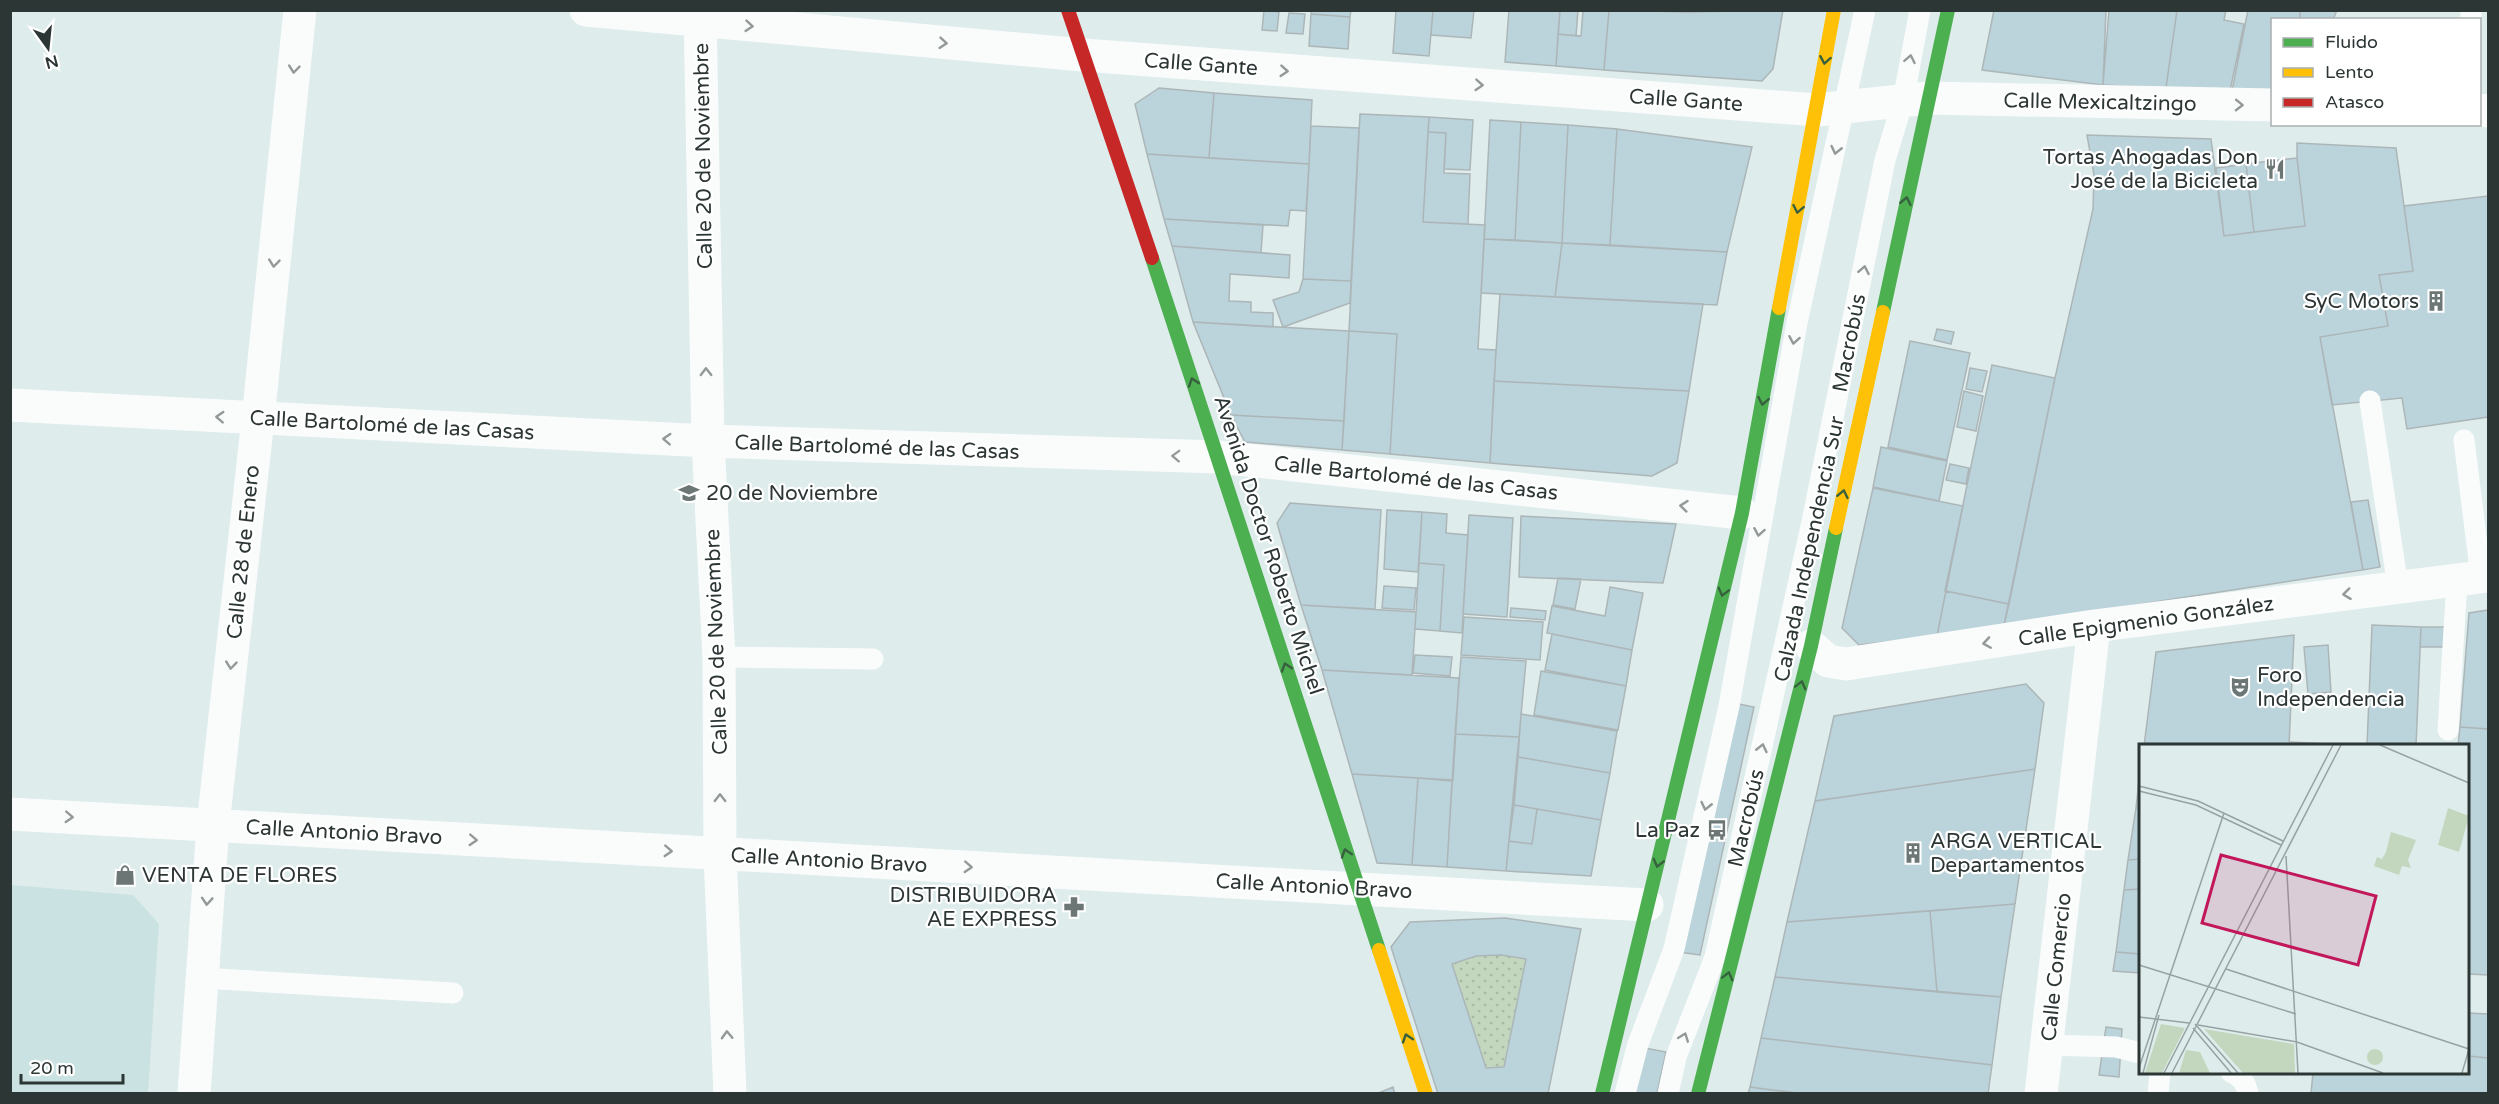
<svg xmlns="http://www.w3.org/2000/svg" width="2499" height="1104" viewBox="0 0 2499 1104" font-family="'Varela Round',sans-serif">
  <defs>
    <pattern id="garden-dots" width="8" height="8" patternUnits="userSpaceOnUse" patternTransform="scale(1.5)"><rect width="8" height="8" fill="#c2d7be"/><path d="M2 2h.1M6 6h.1" fill="none" stroke="#a7b9a4" stroke-width="1.8" stroke-linecap="round"/></pattern>
  </defs>
  <rect width="100%" height="100%" fill="#dfecec"/>
  <!-- built -->
  <path fill="#cae3e2" d="M11 885 133 895 159 924 148 1093H11Z"/>
  <!-- garden -->
  <path fill="url(#garden-dots)" d="M1501 955 1526 959 1504 1067 1486 1068 1452 964 1476 956Z"/>
  <!-- building -->
  <path fill="#bbd3da" stroke="#acb6b8" stroke-width="1.5" fill-rule="evenodd" d="M1264 10 1279 12 1277 31 1262 30Z
    M1312 10H1351L1350 17 1311 14Z
    M1396 10H1433L1429 56 1393 53Z
    M1433 10H1474L1471 38 1431 35Z
    M1509 10H1560L1556 66 1505 62Z
    M1560 10H1578L1576 36 1558 34Z
    M1583 10H1609L1604 70 1556 66 1558 34 1581 36Z
    M1609 10 1688 12 1783 10 1773 69 1762 81 1604 70Z
    M1994 10H2106L2103 85 1982 70Z
    M2109 10H2177L2166 88 2103 85Z
    M2177 10H2226L2224 20 2244 24 2230 91 2166 88Z
    M2248 10H2300V20H2272V92L2232 91Z
    M2300 10H2337L2333 20H2300Z
    M1289 13 1305 14 1303 34 1286 33Z
    M1311 14 1350 17 1348 49 1309 46Z
    M1159 88 1214 93 1209 158 1147 154 1135 104Z
    M1214 93 1312 100 1309 164 1209 158Z
    M1360 114 1429 117 1423 222 1485 225 1478 349 1496 350 1490 463 1390 454 1397 334 1349 331Z
    M1429 117 1473 120 1470 170 1444 169 1446 133 1428 132Z
    M1490 120 1521 122 1515 240 1484 239Z
    M1521 122 1568 125 1562 243 1515 240Z
    M1568 125 1617 129 1610 245 1562 243Z
    M1311 126 1359 128 1351 281 1303 279Z
    M1617 129 1752 147 1727 252 1610 245Z
    M1428 132 1446 133 1444 173 1470 174 1468 224 1423 222Z
    M2087 135 2211 139 2224 236 2305 226 2297 158V143L2396 148 2413 271 2379 275 2388 326 2320 337 2363 570 2004 625 2055 378 2093 209 2094 175Z
    M1147 154 1309 164 1306 211 1290 210 1288 226 1164 219Z
    M2297 158 2305 226 2254 232 2246 164Z
    M2246 164 2254 232 2224 236 2216 168Z
    M2488 196V417L2407 429 2402 398 2332 405 2320 337 2388 326 2379 275 2413 271 2404 206Z
    M1164 219 1263 225 1261 253 1172 246Z
    M1484 239 1562 243 1555 297 1481 293Z
    M1562 243 1727 252 1717 305 1555 297Z
    M1172 246 1290 255 1289 278 1230 274 1229 301 1251 302V312L1273 313V327L1193 322Z
    M1303 279 1351 281 1350 303 1283 327 1273 300 1299 292Z
    M1500 294 1703 304 1689 391 1494 381Z
    M1193 322 1349 331 1344 421 1231 415Z
    M1937 329 1954 332 1951 344 1934 340Z
    M1349 331 1397 334 1390 454 1342 450Z
    M1910 341 1970 353 1947 460 1888 447Z
    M1992 365 2055 378 2009 604 1945 591Z
    M1970 368 1987 371 1982 392 1966 389Z
    M1494 381 1689 391 1677 463 1652 476 1490 463Z
    M1964 391 1983 396 1976 431 1957 427Z
    M1231 415 1344 421 1342 450 1245 442Z
    M1881 447 1947 461 1939 501 1873 487Z
    M1950 464 1969 468 1966 484 1946 480Z
    M1873 488 1963 506 1937 636 1859 645 1842 628Z
    M2368 500 2380 567 2363 570 2351 502Z
    M1290 503 1381 510 1375 609 1301 605 1277 523Z
    M1387 510 1422 512 1418 572 1384 569Z
    M1422 512 1447 514 1446 533 1468 535 1462 633 1440 631 1444 565 1419 563Z
    M1469 515 1513 518 1507 617 1463 614Z
    M1521 516 1676 524 1663 583 1519 577Z
    M1419 563 1444 565 1440 631 1415 629Z
    M1558 578 1581 579 1575 609 1553 605Z
    M1384 586 1416 588 1414 610 1382 608Z
    M1610 587 1643 593 1632 650 1547 633 1552 606 1605 616Z
    M1946 591 2009 604 2004 625 1937 636Z
    M1301 605 1416 612 1412 675 1322 670Z
    M1511 608 1546 611 1545 620 1510 617Z
    M2488 610V729L2460 727 2469 613Z
    M1464 617 1543 622 1540 660 1461 655Z
    M2372 625 2421 627 2416 746H2367Z
    M2421 627H2448V647H2420Z
    M1552 634 1632 650 1626 686 1545 670Z
    M2294 635 2289 746H2144L2156 652Z
    M2328 645 2331 692 2308 694 2304 647Z
    M1415 655 1452 657 1450 676 1413 673Z
    M1461 657 1526 661 1519 737 1455 734Z
    M1322 670 1459 678 1453 780 1352 774Z
    M1541 671 1626 686 1618 730 1534 715Z
    M2026 684 2044 703 2035 769 1815 801 1834 716Z
    M1734 703 1754 707 1700 955 1679 952Z
    M1521 714 1617 731 1610 773 1518 757Z
    M2460 727 2488 729V975L2468 974V746H2458Z
    M1455 734 1519 737 1506 871 1447 867Z
    M2291 742 2328 744V746H2290Z
    M1518 757 1610 773 1601 820 1514 805Z
    M2035 769 2015 904 1787 922 1815 801Z
    M2140 771V807L2136 808Z
    M1352 774 1418 778 1412 865 1377 863Z
    M1418 778 1452 781 1447 867 1412 865Z
    M1514 805 1537 809 1532 844 1509 841Z
    M2140 807V859L2128 860 2136 808Z
    M1537 809 1601 820 1591 876 1506 871 1509 841 1532 844Z
    M2140 859V889L2124 890 2128 860Z
    M2140 889V954L2116 952 2124 890Z
    M2015 904 2001 997 1937 992 1930 911Z
    M1930 911 1937 992 1775 977 1787 922Z
    M1505 918 1581 929 1548 1094H1438L1391 947 1410 922ZM1501 955 1526 959 1504 1067 1486 1068 1452 964 1476 956Z
    M2116 952 2140 954V973L2113 971Z
    M1775 977 2001 997 1992 1065 1761 1038Z
    M2468 1013 2488 1014V1058L2468 1056Z
    M2106 1027 2122 1029 2119 1077 2099 1075Z
    M1761 1038 1992 1065 1988 1094H1804L1750 1087Z
    M1645 1048 1666 1052 1657 1094H1635Z
    M2468 1056 2488 1058V1094H2311L2313 1072H2468Z
    M1393 1087 1395 1094H1376Z
    M1750 1087 1804 1094H1748Z"/>
  <g fill="none" stroke-linecap="round" stroke-linejoin="round">
    <!-- lane -->
    <path stroke="#fafcfc" stroke-width="21" d="M2471 20V10
      M2370 401 2398 587
      M2464 440 2481 577
      M719 657 873 659
      M2448 730 2457 580
      M201 978 453 993
      M2047 1045 2116 1047 2140 1053
      M2231 1072C2241 1077 2246 1082 2248 1094
      M1625 1094 1638 1044 1674 949 1729 706 1797 323 1865 10
      M1668 1094 1676 1057 1715 957 1812 522 1885 160 1903 101 1920 10
      M2158 1094 2160 1072"/>
    <!-- street -->
    <path stroke="#fafcfc" stroke-width="33" d="M586 10 1083 55 1817 110 1928 98 2272 105
      M700 10 708 441 719 657 720 854 730 1094
      M2480 110 2488 111
      M10 405 708 441 1219 457 1742 513
      M1811 646 1828 661 1846 664 2094 626 2488 576
      M10 814 1647 905
      M194 1094 213 825 258 419 300 10
      M2041 1094 2094 626"/>
    <!-- fast -->
    <path stroke="#4caf50" stroke-width="14" d="M1152 258 1379 950
      M1883 312 1948 10
      M1602 1094 1742 513 1779 308
      M1698 1094 1811 646 1836 528"/>
    <!-- slow -->
    <path stroke="#ffc107" stroke-width="14" d="M1779 308 1834 10
      M1836 528 1883 312
      M1379 950 1426 1094"/>
    <!-- jam -->
    <path stroke="#c62828" stroke-width="14" d="M1068 10 1152 258"/>
  </g>
  <!-- one-way arrows -->
  <defs><path id="oneway-chevron" d="M-2-3.5L2.5 0L-2 3.5" fill="none" stroke-width="1.6" stroke-linecap="round" stroke-linejoin="round" transform="scale(1.5)"/></defs>
  <g stroke="#939998">
    <use href="#oneway-chevron" transform="translate(749 26) rotate(5)"/>
    <use href="#oneway-chevron" transform="translate(943 43) rotate(5)"/>
    <use href="#oneway-chevron" transform="translate(1910 59) rotate(-79)"/>
    <use href="#oneway-chevron" transform="translate(294 69) rotate(96)"/>
    <use href="#oneway-chevron" transform="translate(1284 71) rotate(4)"/>
    <use href="#oneway-chevron" transform="translate(1479 85) rotate(4)"/>
    <use href="#oneway-chevron" transform="translate(2239 105) rotate(1)"/>
    <use href="#oneway-chevron" transform="translate(1836 150) rotate(103)"/>
    <use href="#oneway-chevron" transform="translate(274 263) rotate(96)"/>
    <use href="#oneway-chevron" transform="translate(1864 270) rotate(-79)"/>
    <use href="#oneway-chevron" transform="translate(1794 340) rotate(100)"/>
    <use href="#oneway-chevron" transform="translate(706 372) rotate(-91)"/>
    <use href="#oneway-chevron" transform="translate(220 417) rotate(-177)"/>
    <use href="#oneway-chevron" transform="translate(667 439) rotate(-177)"/>
    <use href="#oneway-chevron" transform="translate(1176 456) rotate(-178)"/>
    <use href="#oneway-chevron" transform="translate(1684 506) rotate(-174)"/>
    <use href="#oneway-chevron" transform="translate(1759 532) rotate(100)"/>
    <use href="#oneway-chevron" transform="translate(2347 594) rotate(173)"/>
    <use href="#oneway-chevron" transform="translate(1987 643) rotate(171)"/>
    <use href="#oneway-chevron" transform="translate(231 665) rotate(96)"/>
    <use href="#oneway-chevron" transform="translate(1762 748) rotate(-77)"/>
    <use href="#oneway-chevron" transform="translate(720 798) rotate(-90)"/>
    <use href="#oneway-chevron" transform="translate(1706 806) rotate(103)"/>
    <use href="#oneway-chevron" transform="translate(69 817) rotate(3)"/>
    <use href="#oneway-chevron" transform="translate(473 840) rotate(3)"/>
    <use href="#oneway-chevron" transform="translate(668 851) rotate(3)"/>
    <use href="#oneway-chevron" transform="translate(968 867) rotate(3)"/>
    <use href="#oneway-chevron" transform="translate(207 901) rotate(94)"/>
    <use href="#oneway-chevron" transform="translate(727 1035) rotate(-92)"/>
    <use href="#oneway-chevron" transform="translate(1684 1037) rotate(-69)"/>
  </g>
  <g stroke="#37603e">
    <use href="#oneway-chevron" transform="translate(1825 60) rotate(100)"/>
    <use href="#oneway-chevron" transform="translate(1906 201) rotate(-78)"/>
    <use href="#oneway-chevron" transform="translate(1798 209) rotate(101)"/>
    <use href="#oneway-chevron" transform="translate(1193 382) rotate(-109)"/>
    <use href="#oneway-chevron" transform="translate(1763 401) rotate(101)"/>
    <use href="#oneway-chevron" transform="translate(1843 494) rotate(-78)"/>
    <use href="#oneway-chevron" transform="translate(1723 592) rotate(104)"/>
    <use href="#oneway-chevron" transform="translate(1286 667) rotate(-108)"/>
    <use href="#oneway-chevron" transform="translate(1801 685) rotate(-76)"/>
    <use href="#oneway-chevron" transform="translate(1346 853) rotate(-108)"/>
    <use href="#oneway-chevron" transform="translate(1658 863) rotate(104)"/>
    <use href="#oneway-chevron" transform="translate(1728 976) rotate(-76)"/>
    <use href="#oneway-chevron" transform="translate(1407 1038) rotate(-108)"/>
  </g>
  <!-- icons -->
  <defs>
    <g id="restaurant-bare" transform="scale(1.62)"><path d="M-5-6h1v4h1v-4h1v4h1v-4h1v5L-1.5 .5V6h-2V.5L-5-1ZM5-6V6H3V1.5H1.5Q1.5-4 5-6Z" fill="#6b7675" stroke="#fff" stroke-width="2.5" paint-order="stroke"/></g>
    <g id="building-bare" transform="scale(1.62)"><path d="M-4-6H4V6H1V3H-1V6H-4ZM-2.5-4.3h1.7v1.8h-1.7ZM.8-4.3h1.7v1.8H.8ZM-2.5-1h1.7V.8h-1.7ZM.8-1h1.7V.8H.8Z" fill="#6b7675" stroke="#fff" stroke-width="2.5" paint-order="stroke"/></g>
    <g id="school-bare" transform="scale(1.62)"><path d="M0-5L7-2L0 1L-7-2ZM-4 1L0 2.5L4 1V4Q0 6-4 4Z" fill="#6b7675" stroke="#fff" stroke-width="2.5" paint-order="stroke"/></g>
    <g id="theatre-bare" transform="scale(1.62)"><path d="M-5-5.5Q0-4 5-5.5V0Q5 5 0 6Q-5 5-5 0ZM-3.3-2.5H-1v1.5H-3.3ZM1-2.5H3.3v1.5H1ZM-2.8 1Q0 5.5 2.8 1Z" fill="#6b7675" stroke="#fff" stroke-width="2.5" paint-order="stroke"/></g>
    <g id="bus-bare" transform="scale(1.62)"><path d="M-5-6H5V4H4V6H2V4H-2V6H-4V4H-5ZM-3.5-4V0h7V-4ZM-3.5 1.2v1.5H-2V1.2ZM2 1.2v1.5H3.5V1.2Z" fill="#6b7675" stroke="#fff" stroke-width="2.5" paint-order="stroke"/></g>
    <g id="shop-bare" transform="scale(1.62)"><path d="M-5-2.5h2.3a2.7 3.5 0 0 1 5.4 0H5L5.5 6h-11ZM-1.5-2.5h3a1.5 2.3 0 0 0-3 0Z" fill="#6b7675" stroke="#fff" stroke-width="2.5" paint-order="stroke"/></g>
    <g id="pharmacy-bare" transform="scale(1.62)"><path d="M-2-6h4v4h4v4h-4v4h-4v-4h-4v-4h4Z" fill="#6b7675" stroke="#fff" stroke-width="2.5" paint-order="stroke"/></g>
  </defs>
  <g fill-rule="evenodd">
    <use href="#restaurant-bare" x="2275" y="169"/>
    <use href="#building-bare" x="2436" y="301"/>
    <use href="#school-bare" x="689" y="493"/>
    <use href="#theatre-bare" x="2240" y="687"/>
    <use href="#bus-bare" x="1717" y="830"/>
    <use href="#building-bare" x="1913" y="853"/>
    <use href="#shop-bare" x="125" y="875"/>
    <use href="#pharmacy-bare" x="1074" y="907"/>
  </g>
  <g text-anchor="middle" stroke-width="4.5" stroke-linejoin="round" paint-order="stroke">
    <!-- street labels -->
    <g font-size="21" fill="#2c3635" stroke="#fff">
      <text transform="translate(1201 64) rotate(4)" y="7">Calle Gante</text>
      <text transform="translate(1686 100) rotate(4)" y="7">Calle Gante</text>
      <text transform="translate(2100 102) rotate(1)" y="7">Calle Mexicaltzingo</text>
      <text transform="translate(703 156) rotate(-91)" y="7">Calle 20 de Noviembre</text>
      <text transform="translate(1849 343) rotate(-79)" y="7">Macrobús</text>
      <text transform="translate(392 425) rotate(3)" y="7">Calle Bartolomé de las Casas</text>
      <text transform="translate(877 447) rotate(2)" y="7">Calle Bartolomé de las Casas</text>
      <text transform="translate(1416 478) rotate(6)" y="7">Calle Bartolomé de las Casas</text>
      <text transform="translate(1269 545) rotate(72)" y="7">Avenida Doctor Roberto Michel</text>
      <text transform="translate(1809 549) rotate(-78)" y="7">Calzada Independencia Sur</text>
      <text transform="translate(243 552) rotate(-84)" y="7">Calle 28 de Enero</text>
      <text transform="translate(2146 621) rotate(-8)" y="7">Calle Epigmenio González</text>
      <text transform="translate(716 642) rotate(-92)" y="7">Calle 20 de Noviembre</text>
      <text transform="translate(1746 818) rotate(-77)" y="7">Macrobús</text>
      <text transform="translate(344 832) rotate(3)" y="7">Calle Antonio Bravo</text>
      <text transform="translate(829 860) rotate(3)" y="7">Calle Antonio Bravo</text>
      <text transform="translate(1314 886) rotate(3)" y="7">Calle Antonio Bravo</text>
      <text transform="translate(2056 967) rotate(-84)" y="7">Calle Comercio</text>
    </g>
    <!-- poi labels -->
    <g font-size="21" fill="#2c3635" stroke="#fff" text-anchor="end">
      <text x="2258" y="164">Tortas Ahogadas Don<tspan x="2258" dy="24">José de la Bicicleta</tspan></text>
      <text x="2419" y="308">SyC Motors</text>
      <text x="706" y="500" text-anchor="start">20 de Noviembre</text>
      <text x="2257" y="682" text-anchor="start">Foro<tspan x="2257" dy="24">Independencia</tspan></text>
      <text x="1700" y="837">La Paz</text>
      <text x="1930" y="848" text-anchor="start">ARGA VERTICAL<tspan x="1930" dy="24">Departamentos</tspan></text>
      <text x="142" y="882" text-anchor="start">VENTA DE FLORES</text>
      <text x="1057" y="902">DISTRIBUIDORA<tspan x="1057" dy="24">AE EXPRESS</tspan></text>
    </g>
  </g>
  <!-- overview -->
  <g transform="translate(2139 744)">
    <rect width="330" height="330" fill="#dfecec"/>
    <path d="M309 64 330 72 320 108 299 101ZM252 88 277 96 269 116 272 124 263 122 260 131 235 122 238 113 243 115 247 108ZM22 280 46 284 23 329H6ZM65 285 155 300 156 329H104ZM228 313a8 8 0 1 1 16 0a8 8 0 1 1-16 0ZM47 306 61 308 71 329H40Z" fill="#c2d7be"/>
    <path fill="none" stroke="#97a3a3" stroke-width="1.5" d="M241 1 330 39M0 42 59 57 144 97M0 47 57 61 142 101M147 112 159 329M0 221 157 270M87 225 330 305M0 273 50 279M56 280 99 329M59 281 158 298 244 329M54 284 92 329M0 324 85 69M4 329 20 271M25 329 194 1M33 329 202 1M323 329 330 305"/>
    <path fill="#c2185b" fill-opacity="0.15" stroke="#c2185b" stroke-width="3" d="M82 111 237 152 219 221 63 179Z"/>
    <rect width="330" height="330" fill="none" stroke="#2c3635" stroke-width="3"/>
  </g>
  <!-- border -->
  <rect width="2499" height="1104" fill="none" stroke="#2c3635" stroke-width="24"/>
  <!-- legend -->
  <rect x="2271" y="18" width="210" height="108" fill="#ffffff" stroke="#abafae" stroke-width="1.5"/>
  <rect x="2283" y="38" width="30" height="9" fill="#4caf50" stroke="#abafae" stroke-width="1.5"/>
  <text x="2325" y="48" font-size="18" fill="#2c3635">Fluido</text>
  <rect x="2283" y="68" width="30" height="9" fill="#ffc107" stroke="#abafae" stroke-width="1.5"/>
  <text x="2325" y="78" font-size="18" fill="#2c3635">Lento</text>
  <rect x="2283" y="98" width="30" height="9" fill="#c62828" stroke="#abafae" stroke-width="1.5"/>
  <text x="2325" y="108" font-size="18" fill="#2c3635">Atasco</text>
  <!-- north arrow -->
  <g transform="translate(48 48) rotate(165)" stroke="#ffffff" stroke-width="4.5" paint-order="stroke">
  <path d="M0-4.5L10 22L0 15L-10 22Z" fill="#2c3635"/>
  <text y="-9" font-size="16" font-weight="bold" text-anchor="middle" fill="#2c3635">N</text>
  </g>
  <!-- scale -->
  <path d="M21 1074v9h102v-9" fill="none" stroke="#2c3635" stroke-width="3"/>
  <text x="30" y="1074" font-size="18" fill="#2c3635" stroke="#ffffff" stroke-width="4.5" paint-order="stroke">20 m</text>
</svg>
